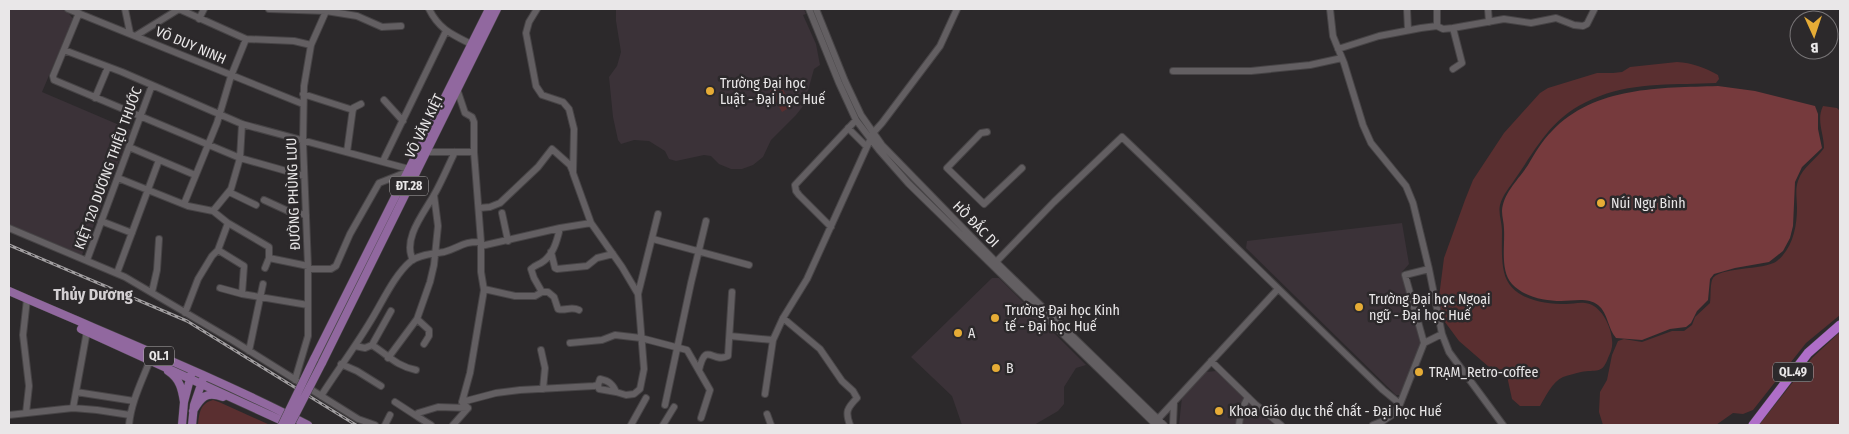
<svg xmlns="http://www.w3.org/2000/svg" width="1849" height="434" viewBox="0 0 1849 434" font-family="'Fira Sans Condensed',sans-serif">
  <rect width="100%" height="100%" fill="#2c292b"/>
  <!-- built -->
  <path fill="#3b3238" d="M9 9H61L67 11 73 19 42 92 131 130 82 255 9 224Z
    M616 9H804L806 14 803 15 816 44 820 65 814 69 804 105 796 115 771 140 763 157 753 165 742 169H731L719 164 711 156 704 155 676 161 669 159 665 151 649 141 634 140 621 144 618 140 613 117 609 77 617 66 621 52 616 21Z
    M1402 223 1409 264 1402 272 1422 343 1400 395H1396L1246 248 1247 241Z
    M992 278H999L1086 365 1076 368 1064 387V404L1058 411 1034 425H962L952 396 911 357Z
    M1216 371 1274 425H1179L1182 397 1206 372Z"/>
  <!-- green -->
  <path fill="#5a2f30" d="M1677 62C1692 63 1704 67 1718 75L1719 79 1716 83C1678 85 1636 82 1600 96 1553 114 1542 140 1515 179 1510 187 1503 194 1500 205 1498 213 1502 222 1502 231 1502 244 1501 259 1504 272 1510 299 1542 304 1566 304 1572 304 1579 302 1585 303 1600 304 1611 325 1612 340 1613 346 1611 352 1608 358 1602 375 1596 369 1581 372 1576 373 1569 375 1563 377 1552 382 1546 396 1540 406H1520L1512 399 1507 376 1504 373 1496 371 1489 367 1459 341 1442 318 1439 310V297L1444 258 1465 200 1473 180 1504 133 1540 93 1548 88 1597 73H1613L1622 72 1630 67Z
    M781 86 792 106 782 112 770 91Z
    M1823 106 1837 108 1840 111V315L1806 343 1753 410 1743 414 1733 413 1716 425H1603L1599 412 1600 392 1607 380 1612 355 1618 341 1624 339 1642 342 1672 331H1684L1692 325 1695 317 1710 303C1711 296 1710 287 1712 280 1717 266 1764 271 1777 261 1793 248 1797 226 1797 208 1797 199 1795 189 1798 181 1803 166 1816 160 1824 148 1824 134 1816 120 1823 106Z
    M1840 332V425H1759L1812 358Z
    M213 400 219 402 270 425H198C199 414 200 403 213 400Z"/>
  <!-- forest -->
  <path fill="#763a3d" d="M1718 86 1755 91 1815 106 1818 114V129L1822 148 1802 167 1795 182 1793 226 1790 238 1783 251 1769 262 1735 268 1714 274 1710 279 1708 300 1697 311 1691 323 1686 327 1670 329 1642 340 1616 338C1608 329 1608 313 1598 305 1588 297 1573 301 1561 301 1545 301 1524 297 1512 284 1500 271 1505 246 1504 229 1504 223 1502 217 1502 211 1503 193 1519 179 1528 165 1535 153 1542 141 1552 131 1595 86 1660 88 1718 86Z"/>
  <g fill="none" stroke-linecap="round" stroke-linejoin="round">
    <!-- minor casing -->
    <g stroke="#474446" stroke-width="8">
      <path id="minor" d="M68 9 303 104
        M125 9 130 33
        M179 9 246 39 294 41 311 45
        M269 9 326 11 357 16 382 27 401 26
        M429 9C439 29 451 34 471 44
        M809 9 839 83 856 120 879 150 909 184 1156 425
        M816 9 845 81 861 115 882 145 996 262 1164 425
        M1330 9 1333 36 1344 63 1363 125 1371 143 1406 186 1413 203 1429 269 1442 334 1449 352 1503 425
        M1407 9 1408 30
        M1488 9 1489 22
        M79 13 53 76 54 80 240 158 304 176
        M199 19 204 9
        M1437 26V9
        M137 35 179 9
        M1338 49 1379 36 1421 28 1437 26 1443 29 1453 28 1504 19 1531 23 1556 18 1574 25 1583 26 1587 24 1594 10
        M64 50 122 72 242 124 409 169
        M1453 69 1462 63 1453 28
        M1173 71H1251L1310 65 1342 58
        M303 94 353 110
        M95 98 108 67
        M384 100 403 121
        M848 128 866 146
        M987 132 981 133 947 168 984 204 1022 168
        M873 133 882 123 940 46 957 9
        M129 147 195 175
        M347 152 353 108 361 104
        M426 152H474
        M383 161 446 31
        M118 178 188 206 213 211 228 223 218 250 212 256 198 279 185 313
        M229 192 256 205
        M264 200 288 211 306 215
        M184 204 217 123 231 76 246 39
        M479 208 490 207 500 203 538 167 552 149 570 165 573 172
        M213 211 231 189 240 158 242 124
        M502 213 508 241
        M101 221 132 233
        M228 223 269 247V258L308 266
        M831 227 799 195 796 191 795 185 856 120
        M9 228 125 277 232 340 358 419 375 425
        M653 239 749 265
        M481 246 560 228 591 223
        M218 250 244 266 242 294
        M551 252 555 268 557 269 587 266 597 258 613 254
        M87 260 152 85
        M413 260C402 239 424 213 434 195 442 181 448 166 455 152
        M996 262 1054 202 1122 137C1210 221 1295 306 1383 390L1400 404
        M265 268 269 258
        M308 269H331L336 266 350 234 379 183 407 172
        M117 273 159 160
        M220 288 242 294 308 305
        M484 289 515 296H535L542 292H548L554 297 558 309C566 311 571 306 579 310
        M152 292 157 270 159 239
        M542 292 534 278 531 269C534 266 537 265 541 263 553 256 557 241 560 228
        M638 294 658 214
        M783 318 820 349 842 381 853 391 857 398C847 408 845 412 850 425
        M417 319 429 330V336L424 344
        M730 336 773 340
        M570 343 602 340 615 335 641 338 687 350 710 390 701 418
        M1424 343 1405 275 1429 269
        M372 345 391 311
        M355 346 365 348 372 345C388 355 396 366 416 370
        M541 350 545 368 543 389
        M249 351 263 284
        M388 358 417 319 430 282 434 265 438 226 434 195
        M1211 361 1255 404 1281 425
        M341 364 357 371 381 386
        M699 370C706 340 712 364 728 356L732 292
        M295 380 308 336V266L303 142 304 86 311 45 327 9
        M598 385 599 389 616 392
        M76 392 134 401
        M765 394 773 340 783 318 807 279 870 140
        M321 396C337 371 355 347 370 322 382 303 394 275 411 261 420 254 434 254 444 252 459 248 463 241 481 242
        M395 402 418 417
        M462 402 496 393 520 390 594 386 598 385 600 379C609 381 613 384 616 392L626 395 634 394 640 389 644 369 638 294 622 267 591 223 573 173 574 129 569 109 563 102 542 95 536 86 526 33 529 22 537 9
        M665 405 691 283 706 221
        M73 408 87 331
        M26 413 29 386 23 335 27 299
        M767 414 771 425
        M9 415 73 408 97 410 130 415
        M1158 419 1278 289
        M129 425C131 402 142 381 150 360
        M385 425 390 415
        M431 425 418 417V413L438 407 468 408
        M453 425 468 408 462 402 470 373 484 290 481 272V242L474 152V122L472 117 465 113 457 89
        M631 425 646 398
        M663 425 674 407
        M1173 425 1174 402
        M1239 425 1241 411 1248 397
        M1373 425 1383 421 1392 415 1400 404 1424 343 1442 334"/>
    </g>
    <!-- major casing -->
    <g stroke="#474446" stroke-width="9">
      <path id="major" d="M9 291C109 335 211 375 308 425
        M81 329 289 424
        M314 359 489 9
        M322 363 497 9
        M168 371C180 379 182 389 184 402
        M193 411C201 397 206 391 223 397
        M182 425 184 402 191 375
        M192 425 194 405 203 379"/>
    </g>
    <!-- highway casing -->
    <g stroke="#474446" stroke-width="10">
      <path id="highway" d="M1753 425 1808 353 1840 325"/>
    </g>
    <!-- minor -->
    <use href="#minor" stroke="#635f62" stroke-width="6"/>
    <!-- major -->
    <use href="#major" stroke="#91689f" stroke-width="8"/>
    <!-- highway -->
    <use href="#highway" stroke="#af6ec8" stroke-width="9"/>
    <!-- rail casing -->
    <g stroke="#a19ea0" stroke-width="3">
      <path id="rail" d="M9 245 187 321 356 425"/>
    </g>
    <!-- rail -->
    <use href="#rail" stroke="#2c292b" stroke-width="1" stroke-dasharray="4" stroke-linecap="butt"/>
    <!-- major-bridge casing -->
    <g stroke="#474446" stroke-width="9" stroke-linecap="butt">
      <path id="major-bridge" d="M282 425 314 359
        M290 425 322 363"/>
    </g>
    <!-- major-bridge -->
    <use href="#major-bridge" stroke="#91689f" stroke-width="8"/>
  </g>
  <!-- markers -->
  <g fill="#e6ac36" stroke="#2c292b" stroke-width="2">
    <circle cx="710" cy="91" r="5"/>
    <circle cx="1601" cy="203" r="5"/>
    <circle cx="1359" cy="307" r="5"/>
    <circle cx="995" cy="318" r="5"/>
    <circle cx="958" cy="333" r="5"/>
    <circle cx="996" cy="368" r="5"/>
    <circle cx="1419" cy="372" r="5"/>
    <circle cx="1219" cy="411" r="5"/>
  </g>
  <g text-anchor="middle" stroke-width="5" stroke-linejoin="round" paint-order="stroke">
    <!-- shield labels -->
    <g fill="#2c292b" stroke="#b0aeaf" stroke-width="1">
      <rect x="390" y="176.5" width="38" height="19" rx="4"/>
      <rect x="144" y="346.5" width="30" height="19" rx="4"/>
      <rect x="1773" y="362.5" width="40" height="19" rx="4"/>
    </g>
    <g font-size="12" font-weight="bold" fill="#e9e7e8">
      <text x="409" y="190">ĐT.28</text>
      <text x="159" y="360">QL.1</text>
      <text x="1793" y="376">QL.49</text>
    </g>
    <!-- street labels -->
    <g font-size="14" fill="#e9e7e8" stroke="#2c292b">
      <text transform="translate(191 45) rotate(23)" y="5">VÕ DUY NINH</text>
      <text transform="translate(424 126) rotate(-64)" y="5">VÕ VĂN KIỆT</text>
      <text transform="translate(108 168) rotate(-70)" y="5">KIỆT 120 DƯƠNG THIỆU THƯỚC</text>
      <text transform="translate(293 194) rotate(-92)" y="5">ĐƯỜNG PHÙNG LƯU</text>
      <text transform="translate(976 224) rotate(45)" y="5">HỒ ĐẮC DI</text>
    </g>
    <!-- poi labels -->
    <g font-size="14" fill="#e9e7e8" stroke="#2c292b" text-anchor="start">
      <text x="720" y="88">Trường Đại học<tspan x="720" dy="16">Luật - Đại học Huế</tspan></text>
      <text x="1611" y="208">Núi Ngự Bình</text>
      <text x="1369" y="304">Trường Đại học Ngoại<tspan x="1369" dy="16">ngữ - Đại học Huế</tspan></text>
      <text x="1005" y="315">Trường Đại học Kinh<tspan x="1005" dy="16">tế - Đại học Huế</tspan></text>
      <text x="968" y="338">A</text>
      <text x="1006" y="373">B</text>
      <text x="1429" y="377">TRẠM_Retro-coffee</text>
      <text x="1229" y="416">Khoa Giáo dục thể chất - Đại học Huế</text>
    </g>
    <!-- quarter labels -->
    <g font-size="16" font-weight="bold" fill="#d3cfd2" stroke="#2c292b">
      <text x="93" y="300">Thủy Dương</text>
    </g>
  </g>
  <!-- border -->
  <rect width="1849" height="434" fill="none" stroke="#e9e7e8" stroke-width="20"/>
  <!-- north arrow -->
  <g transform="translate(1814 35) rotate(177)"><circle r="24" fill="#2c292b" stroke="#787577"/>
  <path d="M0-4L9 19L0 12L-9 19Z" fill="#e6ac36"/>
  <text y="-8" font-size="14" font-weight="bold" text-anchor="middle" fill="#e9e7e8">B</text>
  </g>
</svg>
